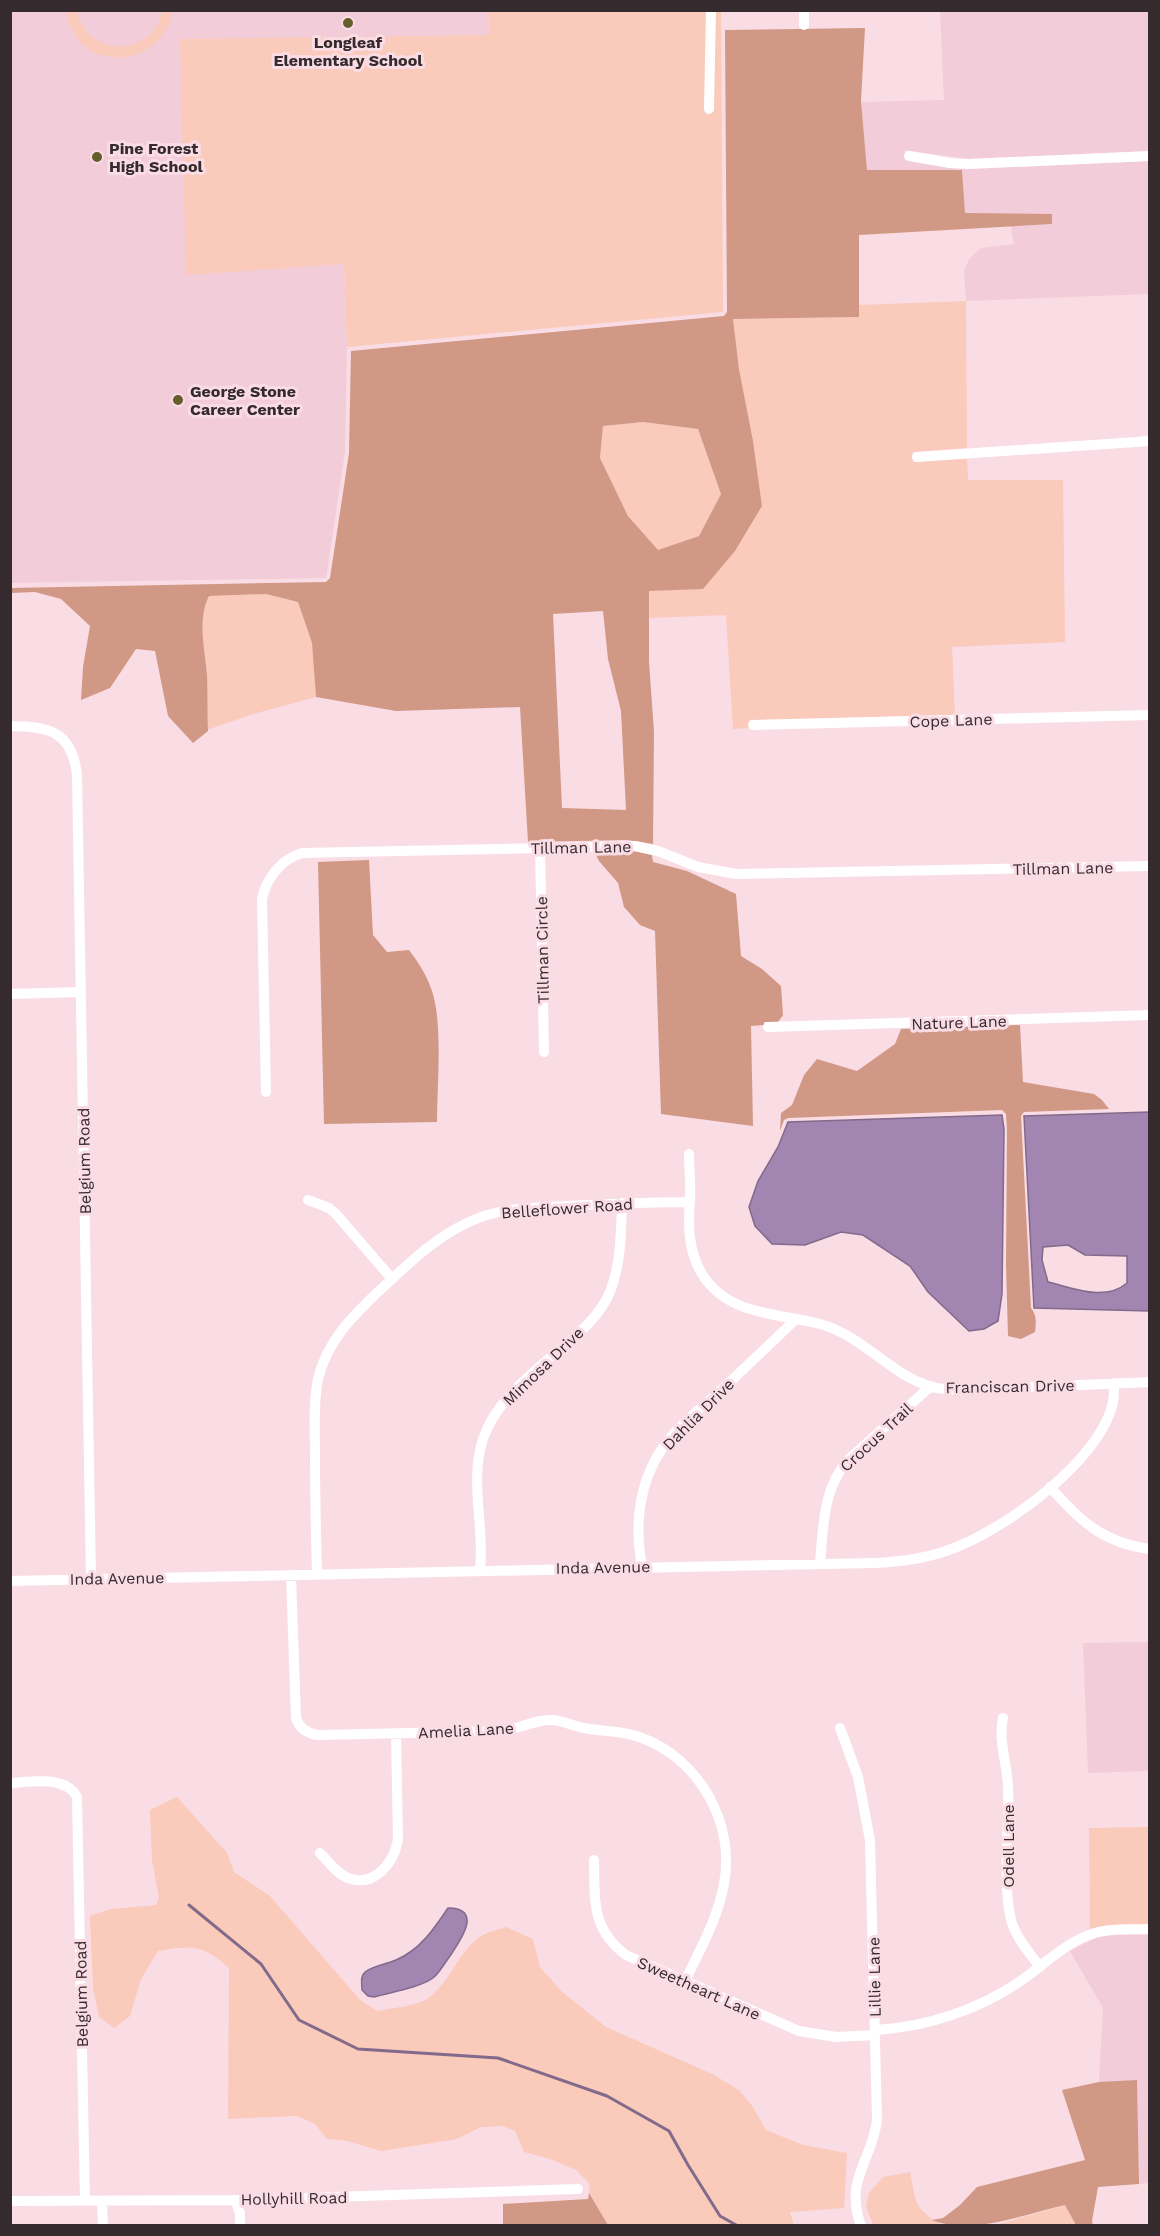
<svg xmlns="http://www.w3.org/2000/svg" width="1160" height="2236" viewBox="0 0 1160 2236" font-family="'Work Sans',sans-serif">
  <rect width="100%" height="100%" fill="#fadce5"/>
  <!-- built -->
  <path fill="#f2ccd9" d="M10 11H488L489 35 180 40 344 263 347 347 345 452 326 578 11 583Z
    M940 11H1149V151L968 159 905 150 904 159 950 168 968 169 1149 161V294L966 301 964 271 969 259 981 248 1014 244 1011 226 1052 224V214L965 213 962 170H867L861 102 944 100Z
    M1149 1642V1771L1088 1773 1083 1643Z
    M1149 1934V2183L1139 2184 1137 2081 1099 2082 1103 2008 1070 1951 1096 1938 1110 1935Z"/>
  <!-- green -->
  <path fill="#facaba" d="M66 11H77C88 58 152 59 162 11H173C160 72 76 74 66 11Z
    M488 11H721L723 312 347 347 344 264 186 275 180 39 489 35Z
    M966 301 967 448 912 452 913 462 967 458 968 480H1063L1065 642 952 647 955 715 749 720V728L733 729 726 615 649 618V591L703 588 735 551 762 506 753 441 739 369 733 319 859 317V305Z
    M643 422 698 429 721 494 699 536 658 550 628 516 600 458 603 426Z
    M266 594 298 602 312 643 316 697 253 714 207 730C207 712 208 693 207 674 205 649 197 619 209 596Z
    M177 1797 227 1853 234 1872 270 1896 360 2000 377 2011C392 2008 420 2006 431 1996 450 1981 462 1946 483 1935 490 1931 498 1930 506 1927L533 1939 540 1967 561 1991 606 2027 712 2074 739 2090 753 2107 766 2130 803 2145 847 2153 844 2208 790 2212 794 2225H608L589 2193 590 2184 576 2170 550 2159 524 2152 515 2131 503 2126 481 2127 457 2139 381 2151 348 2141 327 2139 315 2124 297 2116 228 2119 229 1968C203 1944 191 1945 158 1951L141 1979 130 2016 114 2028 99 2017 93 1988 90 1916 111 1909 156 1905 159 1898 152 1860 150 1810Z
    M1149 1827V1924L1109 1925 1090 1929 1089 1828Z
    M910 2172C916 2202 914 2211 944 2225H873L866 2206 869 2193 883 2177Z
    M1065 2205 1076 2225 992 2226Z"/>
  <!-- forest -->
  <path fill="#d09885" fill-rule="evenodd" d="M865 28 861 101 867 170H962L965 213 1052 214V224L859 235V317L733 319 739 369 753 441 762 506 735 551 703 589 649 591V662L654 732 653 844 627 840 528 842 520 707 396 711 316 697 312 643 298 602 266 594 209 596C197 620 205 649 207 675 208 694 207 713 208 731L193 743 168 716 155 651 136 649 110 688 81 700 83 667 90 626 61 599 35 592 11 593 10 588 326 582 330 578 349 453 351 351 724 316 727 312 725 30ZM643 422 698 429 721 494 699 536 658 550 628 516 600 458 603 426ZM603 611 608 659 621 711 626 810 562 808 553 614Z
    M594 851H634L652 855 653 862 687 871 736 894 741 956 762 969 781 986 783 1015 778 1022H764V1025L751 1026 753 1126 661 1114 655 931 640 925 624 907 618 883 599 861Z
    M369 860 373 935 387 952 409 950C419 963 427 976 432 991 443 1024 437 1086 437 1122L324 1124 318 862Z
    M1020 1025 1023 1082 1094 1094 1102 1100 1109 1109 1024 1112 1021 1116 1031 1308C1037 1316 1036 1322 1035 1332L1021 1339 1008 1336 1006 1265 1007 1129 1006 1114 1002 1110 788 1118 784 1120 780 1131 781 1113 792 1105 804 1075 817 1059 857 1071 895 1044 901 1029Z
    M1137 2080 1139 2184 1098 2187 1092 2221 1093 2225H1076L1065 2205C1025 2214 971 2236 932 2220L943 2218 960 2205 977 2187 1085 2160 1062 2090 1099 2082Z
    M589 2193 608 2225H503V2204L588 2199Z"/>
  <!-- water -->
  <path fill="#a385b2" stroke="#826a8a" stroke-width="1.5" fill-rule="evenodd" d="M1149 1112V1311L1034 1308 1024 1116ZM1068 1245 1085 1255 1127 1256V1283C1105 1302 1073 1288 1048 1282L1042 1260 1043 1247Z
    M1002 1115 1004 1129 1002 1294 998 1321 984 1329 969 1331 928 1292 910 1266 863 1235 841 1232 805 1245 772 1244 755 1226 749 1207 758 1181 778 1147 788 1122Z
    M448 1908C484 1908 460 1941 450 1956 444 1964 440 1972 433 1978 419 1988 391 1992 374 1997L368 1996 362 1990C362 1984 360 1976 365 1972 372 1966 387 1964 396 1960 420 1950 434 1929 448 1908Z"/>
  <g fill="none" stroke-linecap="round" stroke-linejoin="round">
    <!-- stream -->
    <path stroke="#826a8a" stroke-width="3" d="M189 1905 261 1964 299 2020 358 2049 498 2058 607 2096 669 2131 688 2165 720 2216 738 2226"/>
    <!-- street -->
    <path stroke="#fff" stroke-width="10" d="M804 10V25
      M709 109 711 10
      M909 156 950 163 968 164 1150 156
      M917 457 1150 441
      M753 725 1150 715
      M10 726C50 726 72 732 77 775L91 1579
      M540 847 544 1052
      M10 994 80 992
      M768 1027 1150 1015
      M266 1092 262 899C266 879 281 859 302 853L635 846 658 851 698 867 736 874 1150 866
      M689 1154C689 1169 691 1184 690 1199 688 1225 688 1251 702 1274 728 1316 778 1313 820 1324 861 1335 887 1371 926 1385 948 1393 976 1389 999 1388 1049 1387 1099 1384 1150 1382
      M308 1200 329 1208 336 1214 392 1279
      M1050 1487C1080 1521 1103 1543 1150 1549
      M820 1564C823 1527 823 1487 849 1459L931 1386
      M642 1566C634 1525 639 1482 663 1447 678 1426 700 1409 719 1392 745 1368 770 1344 796 1319
      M480 1570C485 1527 469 1481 483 1439 495 1404 525 1379 552 1356 574 1337 598 1320 610 1292 621 1264 621 1233 622 1203
      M291 1575 296 1718C299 1728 306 1733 317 1735L504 1731C521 1728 536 1719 553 1720 564 1721 573 1726 584 1728 604 1732 622 1730 642 1738 700 1760 735 1823 724 1884 718 1918 700 1950 685 1981
      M317 1575C316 1535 315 1496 315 1456 315 1431 313 1404 318 1379 327 1341 352 1317 379 1291 407 1265 434 1238 469 1222 500 1207 534 1208 567 1206 608 1204 649 1202 690 1202
      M10 1581 874 1563C899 1562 923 1559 946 1551 1001 1533 1101 1461 1113 1402 1114 1396 1114 1389 1114 1383
      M1003 1718C998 1740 1007 1763 1008 1786 1010 1827 1002 1881 1011 1920 1016 1938 1029 1952 1040 1967
      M840 1728 858 1777 870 1840 877 2120C872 2162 844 2178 861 2226
      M10 1783C31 1782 66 1775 77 1797L85 2201
      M320 1853C328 1861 337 1874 348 1878 375 1888 394 1862 398 1840L396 1733
      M594 1860C595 1900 591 1929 626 1955L799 2031 836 2037 875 2035
      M875 2030C926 2027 979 2010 1022 1980 1045 1964 1067 1941 1095 1933 1112 1928 1132 1930 1150 1929
      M235 2200 240 2213V2226
      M10 2201 235 2200 578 2189
      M102 2201 103 2226"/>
  </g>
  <!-- markers -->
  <g fill="#645e2a" stroke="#fadce5" stroke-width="2">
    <circle cx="348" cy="23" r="6"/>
    <circle cx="97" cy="157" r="6"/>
    <circle cx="178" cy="400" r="6"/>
  </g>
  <g text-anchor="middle" stroke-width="6" stroke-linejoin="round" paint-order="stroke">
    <!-- poi labels -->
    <g font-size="16" font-weight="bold" fill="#352a2e" stroke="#fadce5" text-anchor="start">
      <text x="348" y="48" text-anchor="middle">Longleaf<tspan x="348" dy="18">Elementary School</tspan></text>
      <text x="109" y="154">Pine Forest<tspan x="109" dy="18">High School</tspan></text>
      <text x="190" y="397">George Stone<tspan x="190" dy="18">Career Center</tspan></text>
    </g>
    <!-- street labels -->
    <g font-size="16" fill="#352a2e" stroke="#fadce5">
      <text transform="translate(951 720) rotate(-2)" y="6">Cope Lane</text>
      <text transform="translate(581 847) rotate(-1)" y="6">Tillman Lane</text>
      <text transform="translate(1063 868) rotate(-1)" y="6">Tillman Lane</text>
      <text transform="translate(542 950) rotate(-91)" y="6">Tillman Circle</text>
      <text transform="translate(959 1022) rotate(-2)" y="6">Nature Lane</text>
      <text transform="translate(84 1161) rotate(-91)" y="6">Belgium Road</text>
      <text transform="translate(567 1208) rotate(-4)" y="6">Belleflower Road</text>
      <text transform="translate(543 1366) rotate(-44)" y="6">Mimosa Drive</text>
      <text transform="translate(1010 1386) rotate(-1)" y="6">Franciscan Drive</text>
      <text transform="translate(698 1414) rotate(-45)" y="6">Dahlia Drive</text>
      <text transform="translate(876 1437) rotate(-43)" y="6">Crocus Trail</text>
      <text transform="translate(603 1567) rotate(-1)" y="6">Inda Avenue</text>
      <text transform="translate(117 1578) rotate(-1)" y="6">Inda Avenue</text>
      <text transform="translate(466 1730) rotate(-3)" y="6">Amelia Lane</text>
      <text transform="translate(1008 1846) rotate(-90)" y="6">Odell Lane</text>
      <text transform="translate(874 1977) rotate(-91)" y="6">Lillie Lane</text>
      <text transform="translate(699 1988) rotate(24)" y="6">Sweetheart Lane</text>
      <text transform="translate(81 1994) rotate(-91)" y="6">Belgium Road</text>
      <text transform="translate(294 2198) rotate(-1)" y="6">Hollyhill Road</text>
    </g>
  </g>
  <!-- border -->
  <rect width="1160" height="2236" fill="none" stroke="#352a2e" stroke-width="24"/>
</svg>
